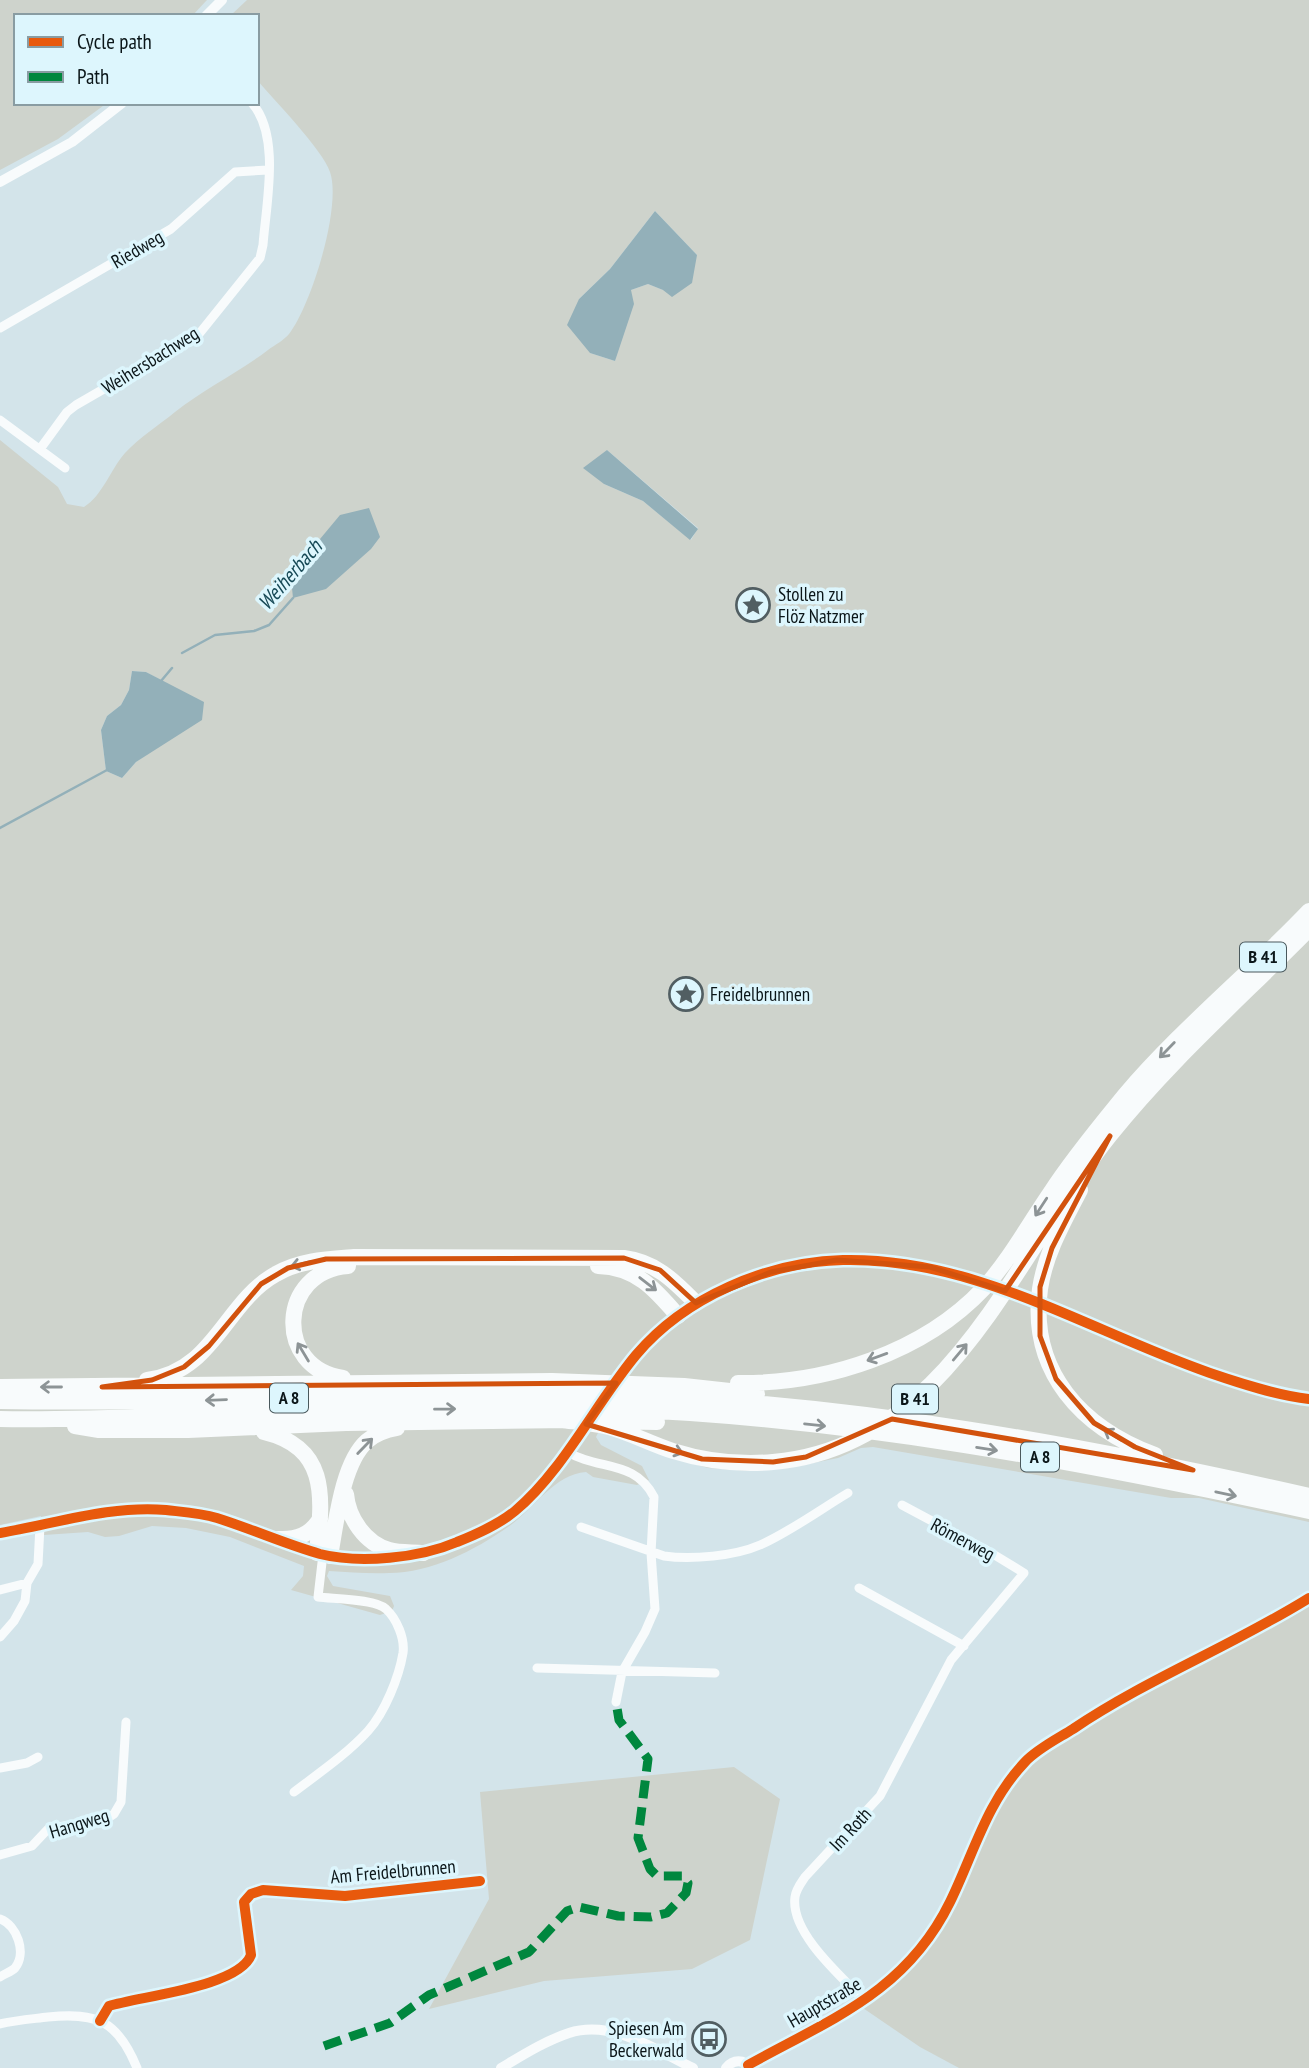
<svg xmlns="http://www.w3.org/2000/svg" width="1309" height="2068" viewBox="0 0 1309 2068" font-family="'PT Sans Narrow',sans-serif">
  <rect width="100%" height="100%" fill="#d3e4ea"/>
  <!-- green -->
  <path fill="#ced3cc" fill-rule="evenodd" d="M0 0H207L192 16H16V103H107L58 139 0 170Z
    M247 0H1309V1522L1199 1498H1171L873 1447 861 1448 838 1458 788 1468 751 1471 708 1468 670 1457 606 1432 598 1433 596 1437 601 1445 642 1466 649 1480 637 1485 593 1477 586 1472C554 1474 534 1509 508 1527 475 1550 431 1573 389 1573 369 1574 349 1572 329 1571L327 1576 333 1586 390 1596 394 1606 392 1611 380 1615 291 1590 303 1576 304 1566 230 1537 186 1528 152 1526 119 1536 105 1537 88 1532 44 1535 41 1516 0 1525V440L58 487 67 504 84 507C103 495 110 470 125 453 139 438 159 425 175 412 204 389 238 373 268 350 275 345 284 340 289 334 311 306 342 206 330 172 323 150 274 100 257 80V16H230ZM655 211 697 255 663 290 648 284 631 290 615 361 590 353 579 299 610 269ZM607 450 698 528 691 540 643 501 604 484ZM132 671 146 672 162 681 167 740 136 762 122 778 106 771 101 730 107 716 121 705 129 690Z
    M1309 1603V2068H959L920 2047 860 2006 914 1961 956 1906 995 1810 1028 1762 1099 1717Z
    M734 1767 780 1799 750 1940 692 1969 544 1981 429 2009 489 1899 480 1792Z"/>
  <!-- water -->
  <path fill="#93b0b9" d="M655 211 697 255 692 283 672 297 663 290 648 284 631 290 634 304 615 361 590 353 567 325 579 299 610 269Z
    M607 450 698 529 690 540 643 501 604 484 583 468Z
    M369 508 380 537 371 549 326 589 293 598 292 588 303 559 320 539 340 515Z
    M132 671 146 672 204 702 202 720 136 762 122 778 106 771 101 730 107 716 121 705 129 690Z"/>
  <g fill="none" stroke-linecap="round" stroke-linejoin="round">
    <!-- stream -->
    <path stroke="#93b0b9" stroke-width="2.5" d="M182 653 215 635 254 631 269 625 293 598
      M161 681 172 668
      M0 828 107 770"/>
    <!-- minor -->
    <path stroke="#f8fbfc" stroke-width="9" d="M0 328 171 229 235 172 268 170
      M0 420 65 468
      M40 449 67 412 76 405 199 334 260 258 263 245C266 204 281 136 252 103
      M566 1451C598 1471 635 1459 654 1497L651 1553 655 1609 645 1632 622 1672 616 1702
      M581 1527 664 1556C691 1560 735 1556 760 1545 788 1533 821 1509 848 1493
      M859 1588 964 1646
      M0 1590 27 1583
      M0 1637 14 1621 25 1601 27 1583 38 1564 40 1526
      M537 1668 715 1673
      M0 1768 27 1763 38 1757
      M294 1792C319 1773 347 1754 368 1731 385 1712 399 1677 403 1653 405 1639 397 1619 386 1609 376 1599 334 1599 318 1597L323 1554
      M0 1855 32 1846 48 1829 108 1818 114 1814 121 1802 126 1722
      M0 1919C17 1925 27 1953 15 1968 11 1972 4 1974 0 1977
      M865 2001C842 1977 790 1933 795 1897 796 1889 801 1883 805 1877L880 1796 951 1660 1024 1573 988 1551 902 1505
      M100 2021 109 2006C140 1996 239 1987 251 1955L244 1902 251 1894 263 1890 345 1896 480 1881
      M0 2024C16 2020 32 2019 48 2017 97 2012 118 2021 137 2068"/>
    <!-- tertiary -->
    <path stroke="#f8fbfc" stroke-width="10" d="M206 16 222 0
      M0 182 72 142 122 103
      M613 1387C655 1328 693 1299 762 1275 877 1237 983 1278 1088 1325 1128 1343 1170 1359 1212 1374 1243 1384 1276 1396 1309 1399
      M0 1533C72 1521 138 1500 211 1517 249 1525 285 1545 323 1554 346 1560 374 1558 397 1556
      M417 1554 452 1544 484 1530 514 1512 554 1468 589 1420
      M748 2065C831 2019 906 1992 950 1902 974 1853 986 1803 1025 1762 1037 1749 1057 1739 1073 1729 1147 1679 1232 1646 1309 1598
      M501 2068C523 2055 545 2041 569 2033 612 2019 656 2050 693 2068
      M726 2068C733 2059 744 2059 751 2068"/>
    <!-- motorway -->
    <path stroke="#f8fbfc" stroke-width="16" d="M1080 1190C1064 1221 1045 1254 1040 1289 1029 1372 1082 1428 1155 1455
      M598 1266C636 1267 655 1289 678 1316
      M343 1378C274 1368 278 1271 348 1266
      M147 1380C214 1372 225 1302 276 1274 300 1260 328 1259 354 1257L624 1258C656 1262 674 1281 696 1303
      M738 1383C826 1384 923 1353 984 1288 1010 1259 1029 1224 1051 1192 1073 1158 1099 1127 1125 1095 1181 1029 1249 974 1309 911
      M0 1387 552 1381 684 1386 757 1394
      M0 1401C207 1405 415 1388 622 1395 853 1403 1084 1445 1309 1496
      M0 1419C57 1420 115 1418 172 1416 320 1413 468 1404 616 1409 850 1418 1081 1462 1309 1511
      M561 1420C577 1422 593 1423 609 1427 631 1433 651 1444 673 1451 705 1461 739 1465 773 1462 949 1447 1015 1254 1110 1135 1170 1060 1242 997 1309 929
      M606 1421 657 1422
      M75 1426 99 1430H188L346 1423 570 1420
      M264 1432C330 1448 322 1499 317 1553
      M346 1494C348 1518 365 1543 389 1550 399 1553 412 1552 423 1553
      M278 1539C297 1540 310 1535 320 1519
      M330 1556C336 1524 342 1463 367 1441 375 1434 386 1430 397 1428"/>
    <!-- quiet -->
    <path stroke="#00873e" stroke-width="9" stroke-dasharray="18 9" stroke-linecap="butt" d="M324 2046 390 2023 429 1995 529 1952 567 1911 579 1907 618 1916 651 1917 667 1913 686 1893 688 1883 682 1876H657L650 1869 638 1838 648 1759 619 1720 616 1702"/>
    <!-- cycleway casing -->
    <g stroke="#ddf6fd" stroke-width="15">
      <path id="cycleway" d="M0 1533C54 1524 111 1505 166 1510 183 1512 200 1513 217 1518 252 1529 285 1544 320 1554 360 1564 420 1558 457 1542 477 1534 498 1525 515 1511 563 1471 596 1403 636 1355 685 1297 767 1262 843 1260 975 1257 1089 1331 1210 1373 1242 1384 1276 1395 1309 1399
        M100 2021 109 2006C140 1996 239 1987 251 1955L244 1902 251 1894 263 1890 345 1896 480 1881
        M748 2065C831 2019 906 1992 950 1902 974 1853 986 1803 1025 1762 1037 1749 1057 1739 1073 1729 1147 1679 1232 1646 1309 1598"/>
    </g>
    <!-- cycleway -->
    <use href="#cycleway" stroke="#e8590c" stroke-width="10"/>
  </g>
  <!-- one-way arrows -->
  <defs><path id="oneway-shaft" d="M-6 0H5M1.5-3L5.5 0L1.5 3" fill="none" stroke-width="1.6" stroke-linecap="round" stroke-linejoin="round" transform="scale(1.75)"/></defs>
  <g stroke="#8d9496">
    <use href="#oneway-shaft" transform="translate(1167 1050) rotate(134)"/>
    <use href="#oneway-shaft" transform="translate(1041 1207) rotate(123)"/>
    <use href="#oneway-shaft" transform="translate(301 1264) rotate(166)"/>
    <use href="#oneway-shaft" transform="translate(648 1284) rotate(38)"/>
    <use href="#oneway-shaft" transform="translate(303 1352) rotate(-121)"/>
    <use href="#oneway-shaft" transform="translate(960 1352) rotate(-50)"/>
    <use href="#oneway-shaft" transform="translate(877 1357) rotate(160)"/>
    <use href="#oneway-shaft" transform="translate(51 1387) rotate(180)"/>
    <use href="#oneway-shaft" transform="translate(216 1400) rotate(178)"/>
    <use href="#oneway-shaft" transform="translate(445 1409) rotate(-1)"/>
    <use href="#oneway-shaft" transform="translate(815 1425) rotate(6)"/>
    <use href="#oneway-shaft" transform="translate(1113 1435) rotate(-148)"/>
    <use href="#oneway-shaft" transform="translate(365 1446) rotate(-46)"/>
    <use href="#oneway-shaft" transform="translate(987 1449) rotate(9)"/>
    <use href="#oneway-shaft" transform="translate(673 1450) rotate(18)"/>
    <use href="#oneway-shaft" transform="translate(1226 1494) rotate(12)"/>
  </g>
  <!-- marked area -->
  <path fill="none" stroke="#d2520d" stroke-width="5" stroke-linejoin="round" d="M1110 1136 1052 1248 1040 1287V1336L1056 1379 1094 1423 1135 1447 1193 1470 892 1419 806 1457 773 1462 702 1459 586 1424 616 1383 102 1387 152 1380 184 1367 209 1346 261 1284 288 1268 326 1259 624 1258 660 1270 696 1303 771 1272 837 1260 930 1267 1005 1291Z"/>
  <!-- icons -->
  <defs>
    <g id="sight-ring" transform="scale(1.75)"><circle r="9.5" fill="#ddf6fd" stroke="#515e62" stroke-width="1.5"/><path d="M0-6L1.8-2.2L6-1.7L2.9 1.2L3.7 5.4L0 3.3L-3.7 5.4L-2.9 1.2L-6-1.7L-1.8-2.2Z" fill="#515e62"/></g>
    <g id="bus-ring" transform="scale(1.75)"><circle r="9.5" fill="#ddf6fd" stroke="#515e62" stroke-width="1.5"/><path d="M-5-6H5V4H4V6H2V4H-2V6H-4V4H-5ZM-3.5-4V0h7V-4ZM-3.5 1.2v1.5H-2V1.2ZM2 1.2v1.5H3.5V1.2Z" fill="#515e62"/></g>
  </defs>
  <g fill-rule="evenodd">
    <use href="#sight-ring" x="753" y="605"/>
    <use href="#sight-ring" x="686" y="994"/>
    <use href="#bus-ring" x="709" y="2039"/>
  </g>
  <g text-anchor="middle" stroke-width="7" stroke-linejoin="round" paint-order="stroke">
    <!-- shield labels -->
    <g fill="#ddf6fd" stroke="#4a595d" stroke-width="2">
      <rect x="1240" y="942.5" width="46" height="29" rx="5"/>
      <rect x="270" y="1383.5" width="38" height="29" rx="5"/>
      <rect x="892" y="1384.5" width="46" height="29" rx="5"/>
      <rect x="1021" y="1442.5" width="38" height="29" rx="5"/>
    </g>
    <g font-size="18" font-weight="bold" fill="#0b1619">
      <text x="1263" y="963">B 41</text>
      <text x="289" y="1404">A 8</text>
      <text x="915" y="1405">B 41</text>
      <text x="1040" y="1463">A 8</text>
    </g>
    <!-- street labels -->
    <g font-size="19" fill="#0b1619" stroke="#ddf6fd">
      <text transform="translate(137 249) rotate(-30)" y="7">Riedweg</text>
      <text transform="translate(150 360) rotate(-32)" y="7">Weihersbachweg</text>
      <text transform="translate(963 1539) rotate(28)" y="7">Römerweg</text>
      <text transform="translate(79 1823) rotate(-17)" y="7">Hangweg</text>
      <text transform="translate(850 1829) rotate(-47)" y="7">Im Roth</text>
      <text transform="translate(393 1871) rotate(-5)" y="7">Am Freidelbrunnen</text>
      <text transform="translate(824 2002) rotate(-30)" y="7">Hauptstraße</text>
    </g>
    <!-- poi labels -->
    <g font-size="19" fill="#0b1619" stroke="#ddf6fd" text-anchor="start">
      <text x="778" y="601">Stollen zu<tspan x="778" dy="22">Flöz Natzmer</tspan></text>
      <text x="710" y="1001">Freidelbrunnen</text>
      <text x="684" y="2035" text-anchor="end">Spiesen Am<tspan x="684" dy="22">Beckerwald</tspan></text>
    </g>
    <!-- water labels -->
    <g font-size="21" font-style="italic" fill="#174956" stroke="#ddf6fd">
      <text transform="translate(290 575) rotate(-49)" y="7">Weiherbach</text>
    </g>
  </g>
  <!-- legend -->
  <rect x="14" y="14" width="245" height="91" fill="#ddf6fd" stroke="#899ca2" stroke-width="2"/>
  <rect x="28" y="37" width="35" height="10" fill="#e8590c" stroke="#899ca2" stroke-width="2"/>
  <text x="77" y="49" font-size="21" fill="#0b1619">Cycle path</text>
  <rect x="28" y="72" width="35" height="10" fill="#00873e" stroke="#899ca2" stroke-width="2"/>
  <text x="77" y="84" font-size="21" fill="#0b1619">Path</text>
</svg>
